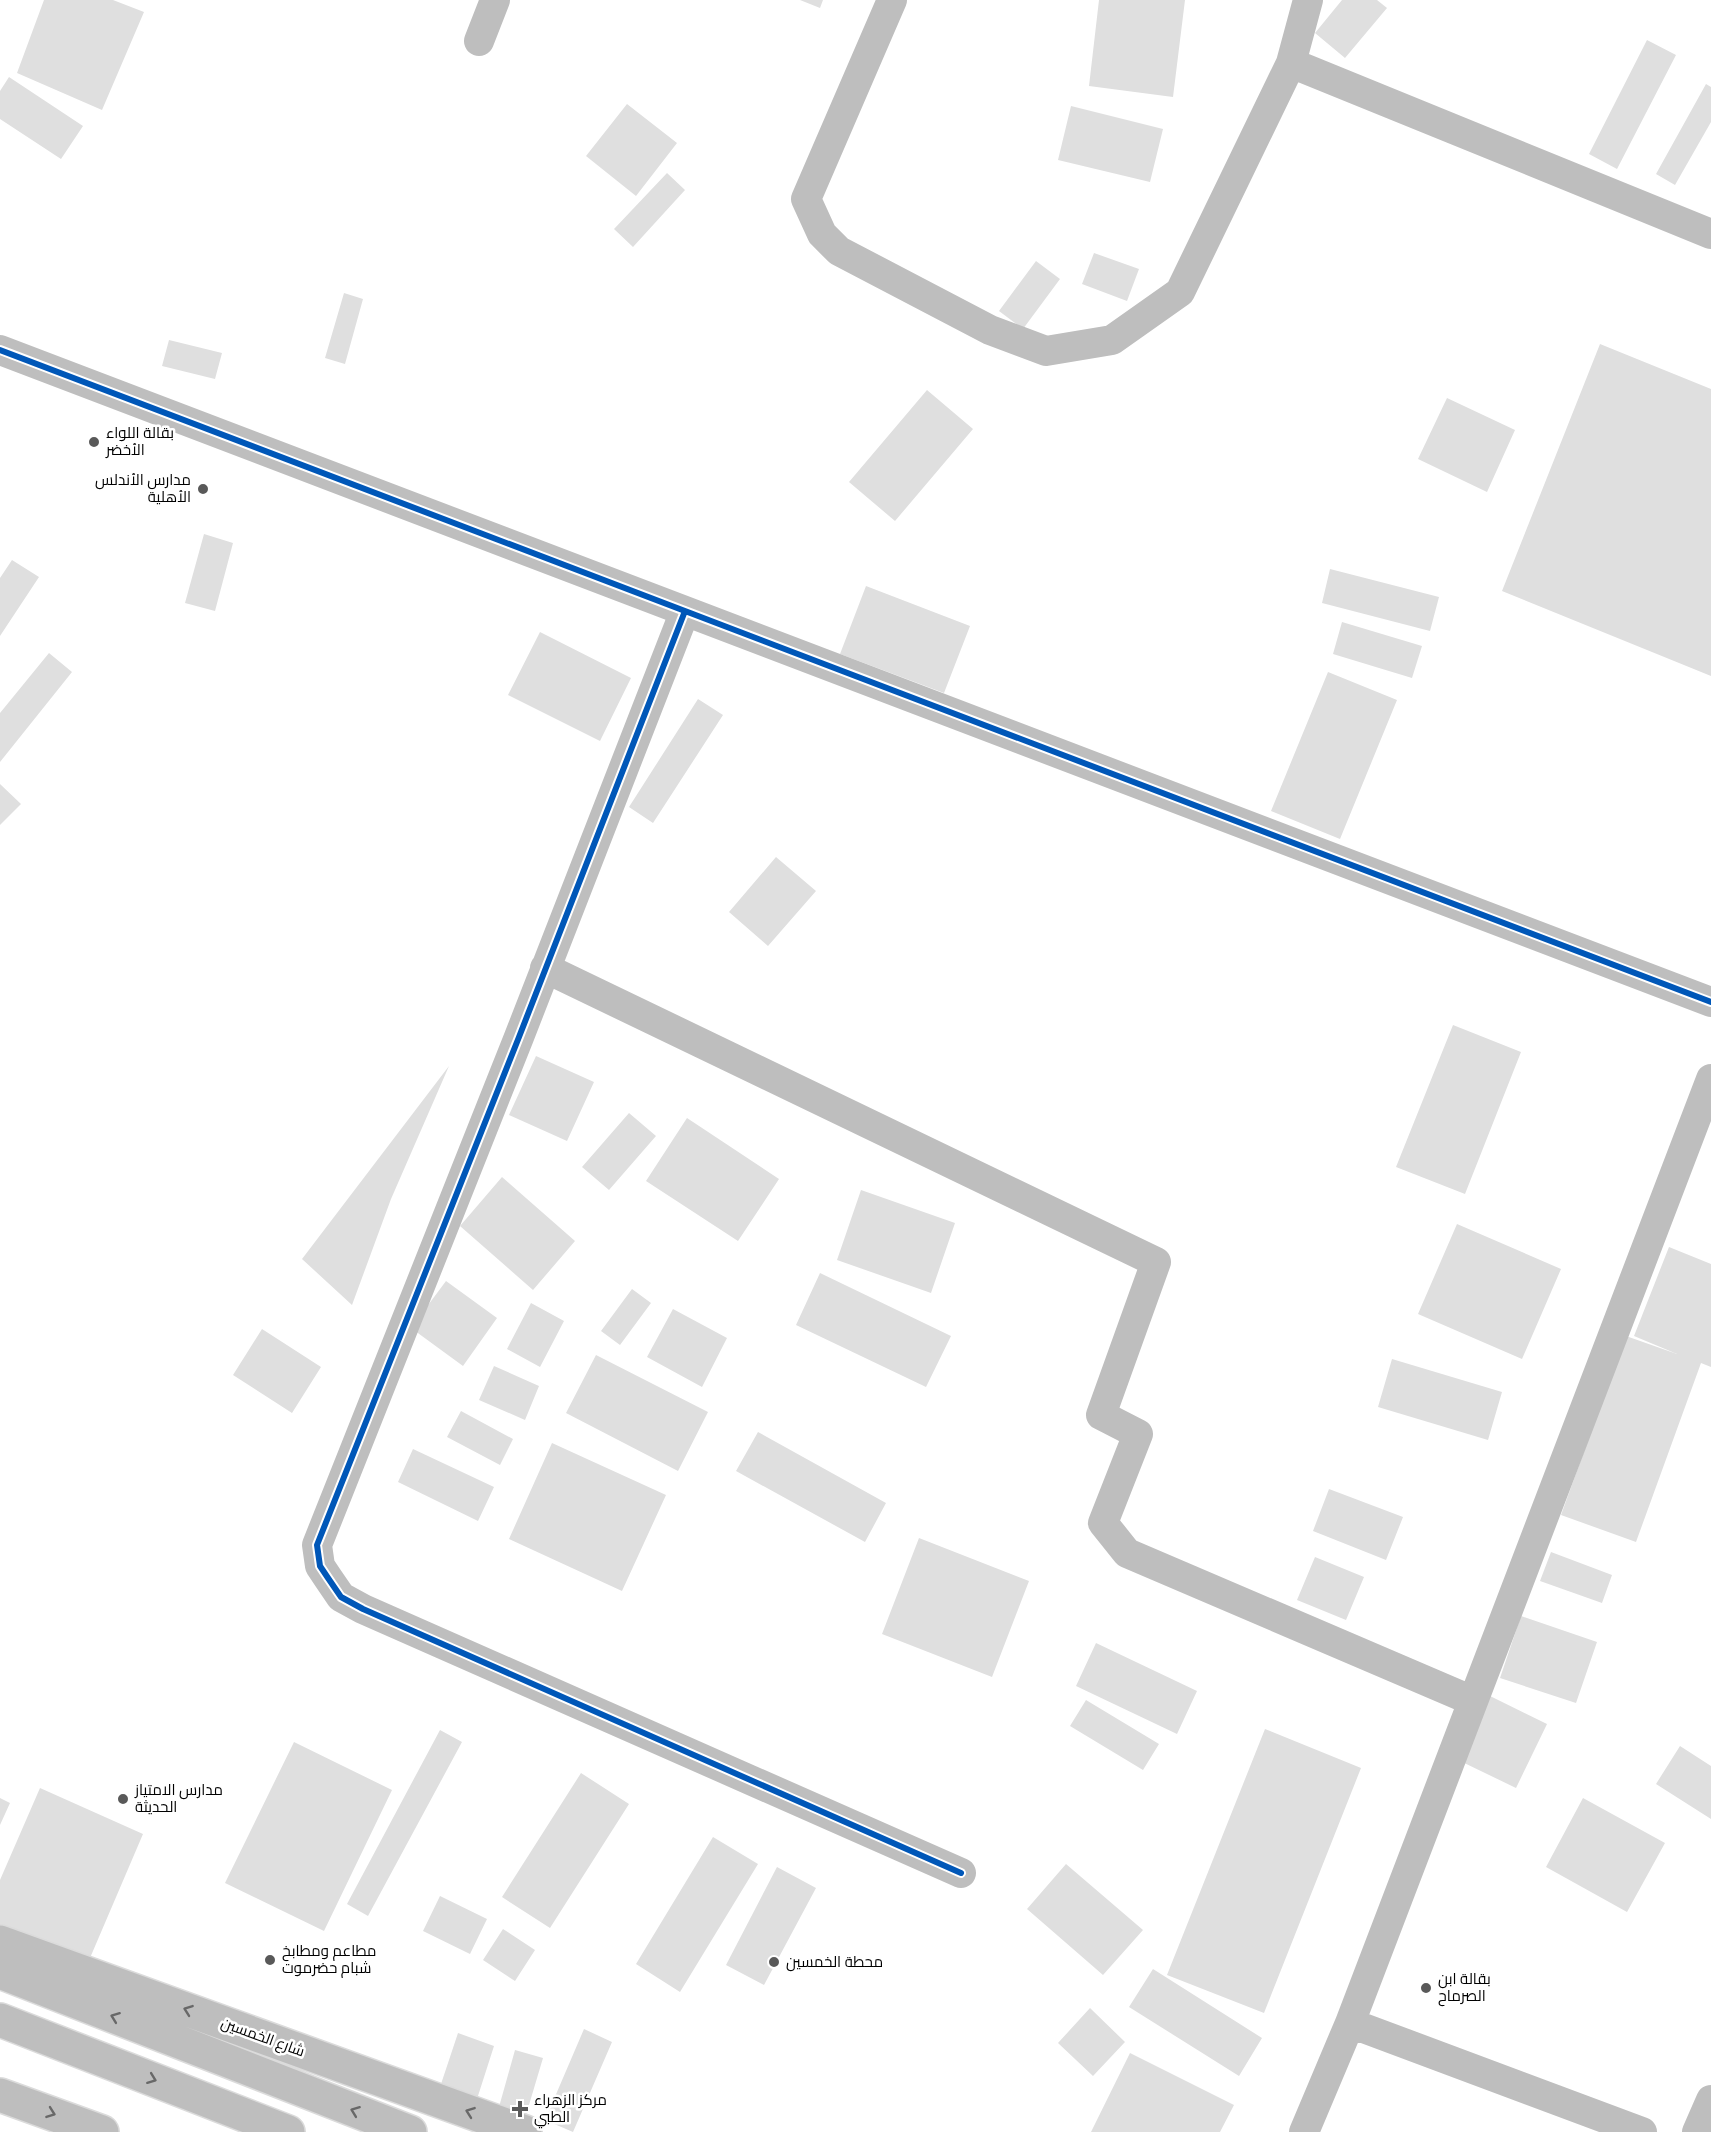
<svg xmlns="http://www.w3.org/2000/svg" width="1711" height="2132" viewBox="0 0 1711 2132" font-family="'Fira Sans Condensed',Cairo,sans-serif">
  <rect width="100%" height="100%" fill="#fff"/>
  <!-- building -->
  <path fill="#dfdfdf" d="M44 0H113L144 12 102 110 17 73Z
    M800 0H823L820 8Z
    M1099 0H1185L1173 97 1089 86Z
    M1342 0H1377L1387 8 1345 58 1315 33Z
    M1647 40 1676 55 1617 169 1589 154Z
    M9 77 83 126 61 159 0 119V91Z
    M1706 84 1711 87V122L1675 185 1656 174Z
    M627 104 677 143 636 196 586 156Z
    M1071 106 1163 129 1150 182 1058 160Z
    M667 173 685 190 633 247 614 229Z
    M1094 253 1139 269 1127 301 1082 284Z
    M1036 261 1060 279 1023 329 999 311Z
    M344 293 363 299 345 364 325 358Z
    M169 340 222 353 215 379 162 366Z
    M1600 344 1711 389V676L1502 591Z
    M927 390 973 429 895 521 849 482Z
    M1447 398 1515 430 1487 492 1418 459Z
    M204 534 233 543 215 611 185 603Z
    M12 560 39 577 0 636V578Z
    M1330 569 1439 597 1430 631 1322 603Z
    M866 586 970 626 944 693 840 654Z
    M1342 622 1422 646 1412 678 1333 654Z
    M540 632 631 678 600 741 508 695Z
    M49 653 72 672 0 762V713Z
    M1328 672 1397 700 1340 839 1271 811Z
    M698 699 723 715 653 823 629 807Z
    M0 784 21 804 0 825Z
    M776 857 816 891 768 946 729 912Z
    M1453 1025 1521 1052 1465 1194 1396 1167Z
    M536 1056 594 1082 567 1141 509 1115Z
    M449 1066 391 1199 352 1305 302 1259Z
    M629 1113 656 1136 609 1190 582 1167Z
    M687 1118 779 1179 738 1241 646 1181Z
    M502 1177 575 1241 533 1290 460 1226Z
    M861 1190 955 1223 931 1293 837 1260Z
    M1457 1224 1561 1269 1522 1359 1418 1314Z
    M1669 1247 1711 1264V1367L1701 1363 1636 1542 1561 1515 1626 1336 1677 1354 1634 1336Z
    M820 1273 951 1336 926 1387 796 1325Z
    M446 1281 497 1318 463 1366 411 1328Z
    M632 1289 651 1303 620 1345 601 1331Z
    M531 1303 564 1321 540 1367 507 1349Z
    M673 1309 727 1338 702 1387 647 1357Z
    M262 1329 321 1367 292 1413 233 1375Z
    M596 1355 708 1412 678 1471 566 1413Z
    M1392 1359 1502 1392 1488 1440 1378 1407Z
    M494 1366 539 1386 525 1420 479 1400Z
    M461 1411 513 1439 500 1465 447 1437Z
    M758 1432 886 1503 865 1542 736 1471Z
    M552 1443 666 1495 622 1591 509 1539Z
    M413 1449 494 1487 478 1521 398 1482Z
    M1329 1489 1403 1517 1386 1560 1313 1531Z
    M919 1538 1029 1581 992 1677 882 1634Z
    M1551 1552 1612 1575 1602 1603 1540 1581Z
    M1315 1557 1364 1577 1346 1620 1297 1600Z
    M1521 1616 1597 1642 1576 1703 1500 1678Z
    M1096 1643 1197 1691 1177 1734 1076 1686Z
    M1488 1695 1547 1724 1516 1788 1456 1759Z
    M1086 1700 1159 1744 1143 1770 1070 1726Z
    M1265 1729 1361 1768 1264 2013 1167 1975Z
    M440 1730 462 1742 368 1916 347 1904Z
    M294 1742 392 1790 324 1931 225 1883Z
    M1680 1746 1711 1766V1819L1656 1784Z
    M581 1773 629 1804 550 1928 502 1897Z
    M40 1788 143 1834 84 1972 0 1935V1880Z
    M0 1798 10 1803 0 1825Z
    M1583 1798 1665 1843 1627 1912 1546 1867Z
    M713 1837 758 1864 680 1992 636 1964Z
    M1066 1864 1143 1930 1103 1975 1027 1909Z
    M777 1867 816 1888 764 1985 726 1965Z
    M440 1896 487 1919 470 1954 423 1931Z
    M503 1929 535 1950 515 1981 483 1960Z
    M1153 1969 1262 2038 1239 2076 1129 2007Z
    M1090 2008 1125 2042 1093 2076 1058 2043Z
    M584 2029 612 2042 573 2132 545 2120Z
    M458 2033 494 2046 477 2099 440 2087Z
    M515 2050 543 2058 526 2115 499 2107Z
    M1130 2053 1234 2105 1220 2132H1091Z"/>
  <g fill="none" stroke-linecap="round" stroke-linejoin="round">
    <!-- primary casing -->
    <g stroke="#dbdbdb" stroke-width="36">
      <path id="primary" d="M0 1942 525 2132
        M0 1972 410 2132
        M0 2020 288 2132
        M0 2095 102 2132"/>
    </g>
    <!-- minor -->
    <path stroke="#bebebe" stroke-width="30" d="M892 0 806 199 822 234 839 251 990 330 1046 351 1112 340 1180 292 1291 63 1308 0
      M479 41 495 0
      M1291 63 1711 234
      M0 350 1711 1002
      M685 611 519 1037 317 1545 320 1566 328 1578 341 1597 363 1609 961 1873
      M545 968 1156 1262 1101 1415 1138 1434 1103 1523 1127 1553 1473 1701
      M1350 2023 1642 2132
      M1304 2132 1350 2023 1711 1079
      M1697 2132 1711 2100"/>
    <!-- primary -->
    <use href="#primary" stroke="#bebebe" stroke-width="33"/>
    <!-- cycleway casing -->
    <g stroke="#fff" stroke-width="10">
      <path id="cycleway" d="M0 350 1711 1002
        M685 611 519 1037 317 1545 320 1566 328 1578 341 1597 363 1609 961 1873"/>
    </g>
    <!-- cycleway -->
    <use href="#cycleway" stroke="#0057b8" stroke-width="6"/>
  </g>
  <!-- one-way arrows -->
  <defs><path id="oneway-chevron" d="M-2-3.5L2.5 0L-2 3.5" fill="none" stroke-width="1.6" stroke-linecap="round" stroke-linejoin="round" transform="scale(1.5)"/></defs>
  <g stroke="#686868">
    <use href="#oneway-chevron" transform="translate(188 2010) rotate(-160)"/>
    <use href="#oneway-chevron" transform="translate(115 2017) rotate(-159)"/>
    <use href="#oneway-chevron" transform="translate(152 2079) rotate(21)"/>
    <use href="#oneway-chevron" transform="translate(355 2111) rotate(-159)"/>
    <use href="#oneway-chevron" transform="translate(470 2112) rotate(-160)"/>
    <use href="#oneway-chevron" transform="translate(51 2113) rotate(20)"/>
  </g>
  <!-- markers -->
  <g fill="#595959" stroke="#fff" stroke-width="2">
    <circle cx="94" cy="442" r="6"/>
    <circle cx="203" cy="489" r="6"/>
    <circle cx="123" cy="1799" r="6"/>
    <circle cx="270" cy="1960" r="6"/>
    <circle cx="774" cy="1962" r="6"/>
    <circle cx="1426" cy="1988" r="6"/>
    <path d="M517 2100h6v6h6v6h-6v6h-6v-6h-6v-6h6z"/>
  </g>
  <g text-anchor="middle" stroke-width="5" stroke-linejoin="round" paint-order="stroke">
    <!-- poi labels -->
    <g font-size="15" fill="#000" stroke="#fff" text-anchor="start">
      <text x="106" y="438">بقالة اللواء<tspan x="106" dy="17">الأخضر</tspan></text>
      <text x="191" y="485" text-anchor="end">مدارس الأندلس<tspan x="191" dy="17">الأهلية</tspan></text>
      <text x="135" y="1795">مدارس الامتياز<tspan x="135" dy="17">الحديثة</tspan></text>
      <text x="282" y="1956">مطاعم ومطابخ<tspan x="282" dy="17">شبام حضرموت</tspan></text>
      <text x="786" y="1967">محطة الخمسين</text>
      <text x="1438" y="1984">بقالة ابن<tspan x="1438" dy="17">الصرماح</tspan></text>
      <text x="534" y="2105">مركز الزهراء<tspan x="534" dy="17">الطبي</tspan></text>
    </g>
    <!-- street labels -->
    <g font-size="15" fill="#000" stroke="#fff">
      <text transform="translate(263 2037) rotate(20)" y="5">شارع الخمسين</text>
    </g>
  </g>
</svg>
